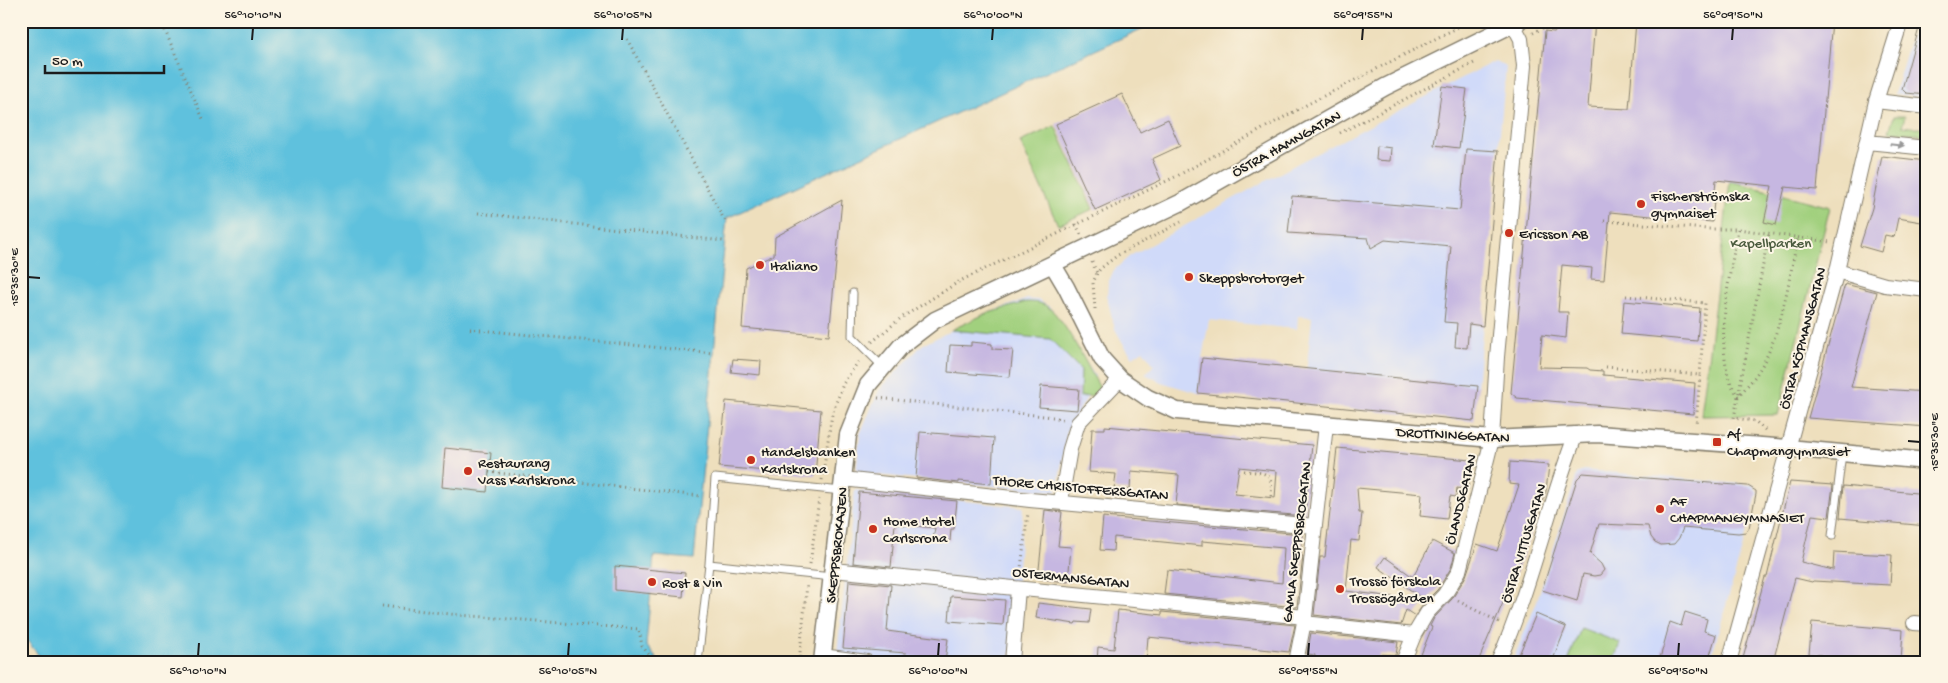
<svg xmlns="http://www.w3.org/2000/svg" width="1948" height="683" viewBox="0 0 1948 683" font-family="'Gochi Hand',sans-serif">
  <rect width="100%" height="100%" fill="#fcf5e5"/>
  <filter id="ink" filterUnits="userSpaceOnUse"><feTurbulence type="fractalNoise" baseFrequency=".02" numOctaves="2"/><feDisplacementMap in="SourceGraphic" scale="10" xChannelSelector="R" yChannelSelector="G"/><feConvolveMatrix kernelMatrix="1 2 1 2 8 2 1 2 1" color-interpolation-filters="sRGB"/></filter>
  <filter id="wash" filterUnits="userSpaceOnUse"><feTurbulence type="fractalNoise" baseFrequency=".0096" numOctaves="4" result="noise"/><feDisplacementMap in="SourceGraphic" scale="20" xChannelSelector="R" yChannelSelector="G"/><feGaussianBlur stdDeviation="1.12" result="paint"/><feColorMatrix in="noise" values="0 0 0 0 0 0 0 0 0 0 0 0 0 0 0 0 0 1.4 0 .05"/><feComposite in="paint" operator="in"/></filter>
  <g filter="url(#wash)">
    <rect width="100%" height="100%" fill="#eedfbd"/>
    <!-- built -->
    <path fill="#d0daf9" d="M1916 21H1927V98L1894 94Z
      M1495 61 1506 67 1474 421 1303 404 1312 317 1298 316 1297 329 1209 320 1202 358 1198 393 1161 382 1145 374 1154 365 1143 350 1133 357 1124 345 1115 329 1107 298 1108 283 1114 270 1130 256 1302 161Z
      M1027 299 1038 300 1050 307 1095 376 1094 386 1067 431 1057 492 856 473 860 434 879 390 922 345 985 314Z
      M1584 470 1753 485 1758 492 1710 662H1512L1536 604 1577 474Z
      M855 490 1023 507 1010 662H836Z"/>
    <!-- green -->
    <path fill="#a1d07e" stroke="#5e764d" d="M1894 116H1905L1902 126 1927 129V135L1889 131Z
      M1055 126 1093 209 1058 225 1020 142Z
      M1730 181 1830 207 1778 415 1701 416Z
      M1026 302C1034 302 1041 302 1048 307 1064 318 1089 369 1100 388L1099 395 1080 397 1081 370 1050 339 951 330 985 314Z
      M1581 628 1620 643 1613 662H1568Z"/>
    <!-- water -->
    <path fill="#5fc1dd" stroke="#3e6e7c" d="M21 21H1159L727 218 694 559 654 556 646 645 659 662H44L21 633Z"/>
    <g id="blocks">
      <!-- building -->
      <path fill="#c6b7e1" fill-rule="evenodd" d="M1578 21H1595L1588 107 1629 109 1636 21H1832L1817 190 1785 187 1776 225 1764 222 1772 186 1716 180 1712 222 1610 212 1604 280 1591 279 1592 268 1562 265 1558 312H1568L1566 338 1542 335 1539 367 1587 368 1590 370 1603 371V375L1695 383 1693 414 1517 398 1511 393 1545 31 1554 32Z
        M1921 21H1927V95L1906 93 1902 89Z
        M1442 86 1467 89 1459 148 1434 145Z
        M1122 94 1140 132 1168 119 1180 146 1152 159 1161 180 1095 210 1056 124Z
        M1377 146 1391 148 1390 161 1376 160Z
        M1466 149 1498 151 1483 326 1469 324 1467 348 1455 347 1457 323 1444 322 1451 246 1385 240 1371 248 1368 238 1288 233 1292 196 1460 210Z
        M1882 156 1927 161V223L1898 218 1894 237 1885 235 1881 252 1860 246 1872 208Z
        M842 200 829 336 742 328 746 268 774 255 775 237Z
        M1845 284 1877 292 1851 387 1927 392V427L1808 418Z
        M1624 301 1700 308 1697 341 1621 334Z
        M971 342 992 344V349L1013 350 1010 377 948 372 950 345 971 346Z
        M1202 358 1478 386 1474 421 1198 393Z
        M733 359 761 361 760 375 731 372Z
        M1041 386 1079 389 1077 410 1039 407Z
        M726 401 821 410 815 475 719 467Z
        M1105 426 1312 445 1305 516 1176 505 1179 475 1131 471 1130 490 1114 489 1116 474 1089 472 1092 429H1105ZM1239 467 1277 471 1275 498 1235 494Z
        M920 432 994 438 991 484 959 481V483L916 478Z
        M445 448 491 453 487 492 442 487Z
        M1337 448 1471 460 1468 490 1457 488 1456 497 1450 496 1447 519 1420 516 1422 494 1357 488 1359 513H1362L1359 541 1351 540 1346 591 1426 601 1415 616 1406 610 1401 625 1314 615 1320 557H1325Z
        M1510 462 1549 465 1546 491 1521 560 1478 662H1418L1432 627 1430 626 1434 618 1452 599 1466 576 1477 544 1497 551 1519 485 1509 484Z
        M1583 473 1748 486 1756 491V494L1749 528 1746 532 1738 533 1683 528 1679 538 1674 544 1661 545 1655 542 1651 537 1648 526 1599 524 1590 554 1601 564 1604 570 1600 575 1594 576 1583 574 1577 601 1542 590 1577 479Z
        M1790 482 1833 485 1829 517 1812 515 1801 562 1833 570 1834 552 1892 555 1890 585 1813 581 1812 582 1795 578 1773 662H1742L1765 577H1767Z
        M1843 486 1927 494V526L1840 518Z
        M859 492 957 501 954 529H951L950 541 933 539 935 528 895 524 891 567 853 563Z
        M1045 510 1062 512 1058 546 1071 547 1068 582 1038 579Z
        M1103 517 1303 534 1301 556H1303L1297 607 1164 594 1167 570 1282 583 1284 548 1202 541V546L1114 537 1113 551 1100 550Z
        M1432 541 1455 553 1451 568 1438 589 1426 601 1378 567 1385 557 1413 577Z
        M615 566 685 573 683 597 615 590Z
        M849 581 891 585 887 631 948 639 945 661 905 655 906 653 843 648Z
        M951 596 1005 600 1003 625 949 621Z
        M1038 603 1091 609 1089 623 1076 622 1075 624 1036 618Z
        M1118 610 1162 615V612L1295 625 1289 652 1148 637 1146 662H1097L1098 647 1114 649Z
        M1685 612 1707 619 1704 631 1716 635 1708 662H1659L1670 622 1681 626Z
        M1536 614 1566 627 1552 662H1516Z
        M1812 622 1903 630 1901 662H1847L1821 659V655L1809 654Z
        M1311 633 1398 642 1396 655 1379 654 1378 662H1314L1315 655 1307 654Z"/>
    </g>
  </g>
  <g filter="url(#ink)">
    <use href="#blocks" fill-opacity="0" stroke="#857e6c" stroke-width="1"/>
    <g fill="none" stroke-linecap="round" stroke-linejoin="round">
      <!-- service casing -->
      <g stroke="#857e6c" stroke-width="9">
        <path id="service" d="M853 293 852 336 883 367
          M1832 536 1842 453
          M709 564 715 478 842 491
          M698 662 709 564 832 577"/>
      </g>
      <!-- minor casing -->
      <g stroke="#857e6c" stroke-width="16">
        <path id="minor" d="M1876 101 1927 107
          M1867 142 1927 148
          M1509 229 1524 66 1521 39 1513 24
          M1837 271 1885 285 1927 290
          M843 479 1030 500 1315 526
          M1061 501 1070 449 1078 423 1120 379
          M833 570 1305 617
          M1304 623 1414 635
          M1914 623 1927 624
          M822 656 867 662
          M1012 662 1018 589
          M1296 662 1305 617 1326 425
          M1403 662 1414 635 1427 613 1445 594 1459 571 1492 439 1497 357 1508 237
          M1498 662C1531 588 1547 509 1576 434
          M1729 662 1837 271 1876 101 1901 21"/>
      </g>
      <!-- tertiary casing -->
      <g stroke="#857e6c" stroke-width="19">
        <path id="tertiary" d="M1053 265 1066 287 1102 359 1120 379 1148 398 1177 411 1492 439 1597 434 1788 448 1927 461
          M822 662 848 435 868 385 901 346 935 320 1180 203 1385 87 1519 21"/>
      </g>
      <!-- path -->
      <path stroke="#857e6c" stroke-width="3" stroke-dasharray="1 4" stroke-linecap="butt" d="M161 21 204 121
        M1533 33 1557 21
        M627 39 726 223
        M1340 133 1476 62
        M478 213 723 241
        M1604 221 1707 229H1738L1830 242
        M1076 224 1081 235
        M1738 229C1730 275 1716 332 1729 379 1731 385 1735 391 1738 396 1743 391 1748 385 1753 379 1781 343 1788 282 1798 237
        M1092 262 1097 273
        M1626 296 1705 303 1700 375
        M1095 309 1093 283 1097 273 1101 268 1118 255 1181 222
        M470 329 713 353
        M872 342 901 318 960 281 1177 176 1308 104 1470 21
        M1606 367 1700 375 1696 425
        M878 398 1053 417 1065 420
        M1765 430 1755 421 1734 418 1769 233
        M1244 471C1268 473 1273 472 1271 497
        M489 472 700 496
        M822 480 832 414 843 384 860 359
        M810 564 819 499
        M1020 576 1028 513
        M1458 601 1499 622
        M382 606 459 615 639 629 642 646 655 662
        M21 652 30 662
        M799 662 807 585"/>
      <!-- service -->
      <use href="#service" stroke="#fff" stroke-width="7"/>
      <!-- minor -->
      <use href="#minor" stroke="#fff" stroke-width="14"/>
      <!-- tertiary -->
      <use href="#tertiary" stroke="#fff" stroke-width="16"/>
    </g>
    <!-- one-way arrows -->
    <defs><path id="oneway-solid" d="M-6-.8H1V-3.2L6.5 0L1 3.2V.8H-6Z" transform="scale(1.25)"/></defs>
    <use fill="#999" href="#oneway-solid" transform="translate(1897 145) rotate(6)"/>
  </g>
  <!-- ticks -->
  <path fill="none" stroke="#1c1c1c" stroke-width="2" d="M252 40 253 28M622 40 623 28M992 40 993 28M1362 40 1363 28M1732 40 1733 28M28 277 40 278M1908 441 1920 442M198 656 199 643M568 656 569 643M938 656 939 643M1308 656 1309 643M1678 656 1679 643"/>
  <!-- markers -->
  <g fill="#c8321e" stroke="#fcf5e5" stroke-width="2">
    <circle cx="1641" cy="204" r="5"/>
    <circle cx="1509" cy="233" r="5"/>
    <circle cx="760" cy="265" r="5"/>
    <circle cx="1189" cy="277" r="5"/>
    <rect x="1712" y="437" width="10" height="10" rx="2.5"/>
    <circle cx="751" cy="460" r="5"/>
    <circle cx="468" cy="471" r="5"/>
    <circle cx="1660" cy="509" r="5"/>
    <circle cx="873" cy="529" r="5"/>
    <circle cx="652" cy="582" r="5"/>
    <circle cx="1340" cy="589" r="5"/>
  </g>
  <g text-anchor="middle" stroke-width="4" stroke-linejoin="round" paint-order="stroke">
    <!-- street labels -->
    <g font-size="15" fill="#1c1c1c" stroke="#fcf5e5">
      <text transform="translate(1286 143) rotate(-29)" y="5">ÖSTRA HAMNGATAN</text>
      <text transform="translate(1802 338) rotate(-75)" y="5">ÖSTRA KÖPMANSGATAN</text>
      <text transform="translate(1453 434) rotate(3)" y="5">DROTTNINGGATAN</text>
      <text transform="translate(1081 487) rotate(5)" y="5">THORE CHRISTOFFERSGATAN</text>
      <text transform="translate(1460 499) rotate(-76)" y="5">ÖLANDSGATAN</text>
      <text transform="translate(1296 542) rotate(-83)" y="5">GAMLA SKEPPSBROGATAN</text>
      <text transform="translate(1523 543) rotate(-73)" y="5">ÖSTRA VITTUSGATAN</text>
      <text transform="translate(836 545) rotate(-84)" y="5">SKEPPSBROKAJEN</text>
      <text transform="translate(1071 577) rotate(6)" y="5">OSTERMANSGATAN</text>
    </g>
    <!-- poi labels -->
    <g font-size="15" fill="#1c1c1c" stroke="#fcf5e5" text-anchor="start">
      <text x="1651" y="200">Fischerströmska<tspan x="1651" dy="17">gymnaiset</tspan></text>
      <text x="1519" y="238">Ericsson AB</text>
      <text x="770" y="270">Italiano</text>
      <text x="1199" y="282">Skeppsbrotorget</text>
      <text x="1727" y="438">Af<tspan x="1727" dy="17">Chapmangymnasiet</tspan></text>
      <text x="761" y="456">Handelsbanken<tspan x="761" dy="17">Karlskrona</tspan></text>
      <text x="478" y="467">Restaurang<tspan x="478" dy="17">Vass Karlskrona</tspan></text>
      <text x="1670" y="505">AF<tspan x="1670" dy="17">CHAPMANGYMNASIET</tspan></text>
      <text x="883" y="525">Home Hotel<tspan x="883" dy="17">Carlscrona</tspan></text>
      <text x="1350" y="585">Trossö förskola<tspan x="1350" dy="17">Trossögården</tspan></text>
      <text x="662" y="587">Rost &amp; Vin</text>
    </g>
    <!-- park labels -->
    <g font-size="15" fill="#4b5b3e" stroke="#fcf5e5">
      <text x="1771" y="247">Kapellparken</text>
    </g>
  </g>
  <!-- margin -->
  <rect width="1948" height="683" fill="none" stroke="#fcf5e5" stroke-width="55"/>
  <!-- scale -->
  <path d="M45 65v8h119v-8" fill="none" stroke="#1c1c1c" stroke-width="2.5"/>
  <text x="52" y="65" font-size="15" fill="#1c1c1c" stroke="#fcf5e5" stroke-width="4" paint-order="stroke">50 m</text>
  <rect x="28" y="28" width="1892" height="628" fill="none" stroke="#1c1c1c" stroke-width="2"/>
  <g font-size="12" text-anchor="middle" fill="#1c1c1c">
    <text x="253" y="18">56°10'10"N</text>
    <text x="623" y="18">56°10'05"N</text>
    <text x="993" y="18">56°10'00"N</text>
    <text x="1363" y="18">56°09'55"N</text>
    <text x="1733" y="18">56°09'50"N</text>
    <text transform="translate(14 277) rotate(-90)" y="4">15°35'30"E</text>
    <text transform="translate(1934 442) rotate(-90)" y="4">15°35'30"E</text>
    <text x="198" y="674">56°10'10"N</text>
    <text x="568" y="674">56°10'05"N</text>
    <text x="938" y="674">56°10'00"N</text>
    <text x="1308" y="674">56°09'55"N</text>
    <text x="1678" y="674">56°09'50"N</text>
  </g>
</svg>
